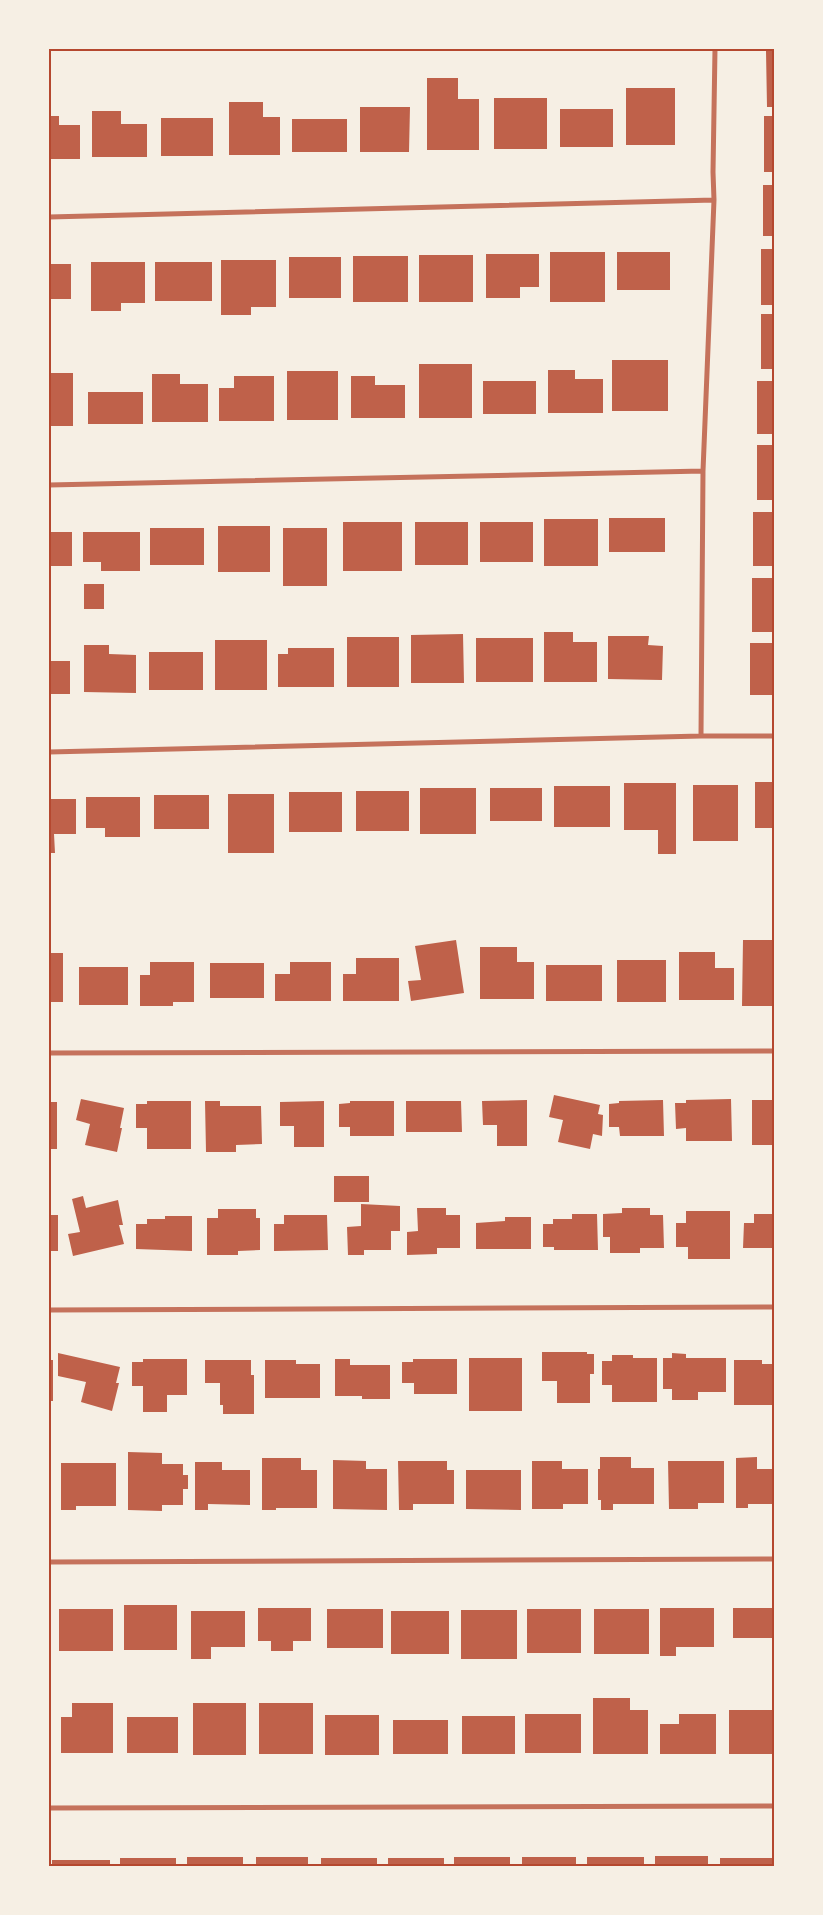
<svg xmlns="http://www.w3.org/2000/svg" width="823" height="1915" viewBox="0 0 823 1915" font-family="'Alegreya Sans',sans-serif">
  <rect width="100%" height="100%" fill="#f6efe4"/>
  <!-- building -->
  <path fill="#bf614a" d="M766 51H774V107H767Z
    M427 78H458V99H479V150H427Z
    M626 88H675V145H626Z
    M494 98H547V149H494Z
    M229 102H263V117H280V155H229Z
    M360 107H410L409 152H360Z
    M560 109H613V147H560Z
    M92 111H121V124H147V157H92Z
    M49 116H59V125H80V159H49Z
    M764 116H774V172H764Z
    M161 118H213V156H161Z
    M292 119H347V152H292Z
    M763 185H774V236H763Z
    M761 249H774V305H761Z
    M550 252H605V302H550Z
    M617 252H670V290H617Z
    M486 254H539V287H520V298H486Z
    M419 255H473V302H419Z
    M353 256H408V302H353Z
    M289 257H341V298H289Z
    M221 260H276V307H251V315H221Z
    M91 262H145V303H121V311H91Z
    M155 262H212V301H155Z
    M49 264H71V299H49Z
    M761 314H774V369H761Z
    M612 360H668V411H612Z
    M419 364H472V418H419Z
    M548 370H575V379H603V413H548Z
    M287 371H338V420H287Z
    M49 373H73V426H49Z
    M152 374H180V384H208V422H152Z
    M234 376H274V421H219V388H234Z
    M351 376H375V385H405V418H351Z
    M483 381H536V414H483Z
    M757 381H774V434H757Z
    M88 392H143V424H88Z
    M757 445H774V500H757Z
    M753 512H774V566H753Z
    M609 518H665V552H609Z
    M544 519H598V566H544Z
    M343 522H402V571H343Z
    M415 522H468V565H415Z
    M480 522H533V562H480Z
    M218 526H270V572H218Z
    M150 528H204V565H150Z
    M283 528H327V586H283Z
    M49 532H72V566H49Z
    M83 532H140V571H101V562H83Z
    M752 578H774V632H752Z
    M84 584H104V609H84Z
    M544 632H573V642H597V682H544Z
    M463 634 464 683H411V635Z
    M608 636H649L648 645 663 646 662 680 608 679Z
    M347 637H399V687H347Z
    M476 638H533V682H476Z
    M215 640H267V690H215Z
    M750 643H774V695H750Z
    M84 645H109V654L136 655V693L84 692Z
    M288 648H334V687H278V654H288Z
    M149 652H203V690H149Z
    M49 661H70V694H49Z
    M755 782H774V828H755Z
    M624 783H676V854H658V830H624Z
    M693 785H738V841H693Z
    M554 786H610V827H554Z
    M420 788H476V834H420Z
    M490 788H542V821H490Z
    M356 791H409V831H356Z
    M289 792H342V832H289Z
    M228 794H274V853H228Z
    M154 795H209V829H154Z
    M86 797H140V837H105V828H86Z
    M49 799H76V834H54L55 853H49Z
    M456 940 464 993 411 1001 408 981 421 980 415 946Z
    M743 940H774V1006H742Z
    M480 947H517V962H534V999H480Z
    M679 952H715V968H734V1000H679Z
    M49 953H63V1002H49Z
    M356 958H399V1001H343V974H356Z
    M617 960H666V1002H617Z
    M150 962H194V1002H173V1006H140V975H150Z
    M290 962H331V1001H275V974H290Z
    M210 963H264V998H210Z
    M546 965H602V1001H546Z
    M79 967H128V1005H79Z
    M554 1095 600 1105 598 1114 603 1115 602 1136 593 1134 590 1149 558 1142 563 1120 549 1117Z
    M81 1099 124 1108 120 1128H122L117 1152 85 1145 90 1124 76 1120Z
    M731 1099 732 1141H686V1128L676 1129 675 1103H686V1100Z
    M527 1100V1146H497V1125H483L482 1101Z
    M663 1100 664 1136H620L619 1127H609V1104L619 1103V1101Z
    M752 1100H774V1145H752Z
    M147 1101H191V1149H147V1128H136V1104H147Z
    M205 1101H220V1106H261L262 1144 236 1145V1152H206Z
    M324 1101V1147H294V1126H280V1102Z
    M350 1101H394V1136H350V1127H339V1104L350 1103Z
    M406 1101H461L462 1132H406Z
    M49 1102H57V1149H49Z
    M334 1176H369V1202H334Z
    M83 1196 86 1208 118 1200 123 1225H119L124 1244 73 1256 68 1234 80 1232 72 1199Z
    M361 1204 400 1206V1231H391V1250H364V1255H348L347 1227 361 1226Z
    M417 1208H446V1215H460V1248H437V1254L407 1255V1232L418 1231Z
    M622 1208H650V1215H663L664 1248H640V1253H610V1237H603V1214L622 1213Z
    M218 1209H256V1218H260V1250L238 1251V1255H207V1218H218Z
    M686 1211H730V1259H688V1247H676V1223H686Z
    M572 1214H597L598 1250H554V1247H543V1224H553V1219H572Z
    M754 1214H774V1248H743L744 1223H754Z
    M49 1215H58V1251H49Z
    M284 1215H327L328 1250 274 1251V1224H284Z
    M165 1216H192V1251L136 1249V1224H147V1219H165Z
    M505 1217H531V1249H476V1223L505 1221Z
    M542 1352H587V1354H594V1374H590V1403H557V1381H542Z
    M58 1353 120 1367 116 1383H119L112 1411 81 1402 86 1382 58 1376Z
    M672 1353 686 1354V1358H726V1392H698V1400H672V1389H663V1358H672Z
    M612 1355H633V1358H657V1402H612V1385H602V1361H612Z
    M469 1358H522V1411H469Z
    M143 1359H187V1395H167V1412H143V1386H132V1362H143Z
    M335 1359H350V1365H390V1399H362V1396H335Z
    M413 1359H457V1394H414V1383H402V1362H413Z
    M49 1360H53V1401H49Z
    M205 1360H251V1375H254V1414H223V1405H220V1383H205Z
    M265 1360H296V1364H320V1398H265Z
    M734 1360H762V1364H774V1405H734Z
    M128 1452 162 1453V1464H183V1475H188V1489H183V1505H162V1511L128 1510Z
    M600 1457H631V1468H654V1504H613V1510H601V1500H598V1469H600Z
    M757 1457V1469H774V1504H748V1508H736V1458Z
    M262 1458H301V1470H317V1508H276V1510H262Z
    M333 1460 366 1461V1469H387V1510L333 1509Z
    M398 1461H447V1470H454V1504H413V1510H399Z
    M532 1461H562V1469H588V1504H563V1509H532Z
    M668 1461H724V1503H698V1509H669Z
    M195 1462H222V1470H250V1505L208 1504V1510H195Z
    M61 1463H116V1506H76V1510H61Z
    M466 1470H521V1510L466 1509Z
    M124 1605H177V1650H124Z
    M258 1608H311V1641H293V1651H271V1641H258Z
    M660 1608H714V1647H676V1656H660Z
    M733 1608H774V1638H733Z
    M59 1609H113V1651H59Z
    M327 1609H383V1648H327Z
    M527 1609H581V1653H527Z
    M594 1609H649V1654H594Z
    M461 1610H517V1659H461Z
    M191 1611H245V1647H211V1659H191Z
    M391 1611H449V1654H391Z
    M593 1698H630V1710H648V1754H593Z
    M72 1703H113V1753H61V1717H72Z
    M193 1703H246V1755H193Z
    M259 1703H313V1754H259Z
    M729 1710H774V1754H729Z
    M525 1714H581V1753H525Z
    M679 1714H716V1754H660V1724H679Z
    M325 1715H379V1755H325Z
    M462 1716H515V1754H462Z
    M127 1717H178V1753H127Z
    M393 1720H448V1754H393Z
    M655 1856H708V1866H655Z
    M187 1857H243V1866H187Z
    M256 1857H308V1866H256Z
    M454 1857H510V1866H454Z
    M522 1857H576V1866H522Z
    M587 1857H644V1866H587Z
    M120 1858H176V1866H120Z
    M321 1858H377V1866H321Z
    M388 1858H444V1866H388Z
    M720 1858H774V1866H720Z
    M52 1860H110V1866H52Z"/>
  <g fill="none" stroke-linecap="round" stroke-linejoin="round">
    <!-- minor -->
    <path stroke="#c5725c" stroke-width="5" d="M49 217 714 200
      M49 485 703 471
      M701 736 703 471 714 200 713 172 715 49
      M49 752 701 736H774
      M49 1053 774 1051
      M49 1310 774 1307
      M49 1562 774 1559
      M49 1808 774 1806"/>
  </g>
  <!-- border -->
  <rect width="823" height="1915" fill="none" stroke="#f6efe4" stroke-width="100"/>
  <rect x="50" y="50" width="723" height="1815" fill="none" stroke="#b5482f" stroke-width="2"/>
</svg>
